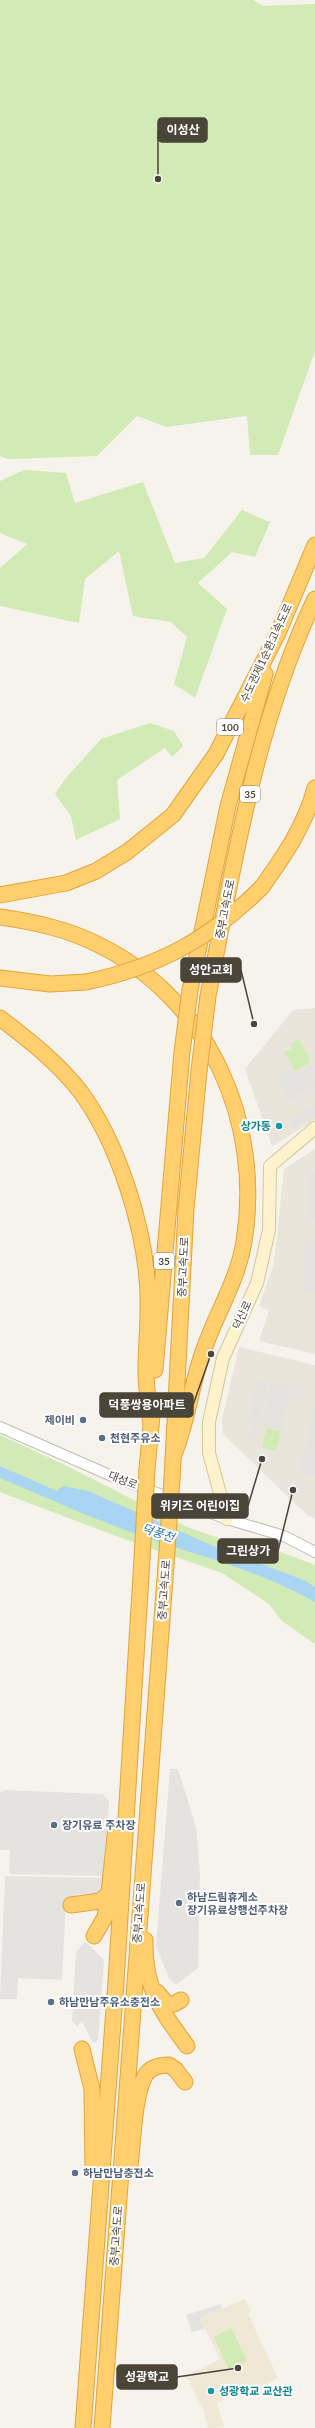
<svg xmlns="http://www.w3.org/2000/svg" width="315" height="2428" viewBox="0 0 315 2428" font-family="Lato,'Noto Sans KR',sans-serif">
  <rect width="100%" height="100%" fill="#f6f3ec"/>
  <!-- residential -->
  <path fill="#eae5da" d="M315 1008V1120L272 1146 245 1069 293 1010Z
    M315 1149V1354L259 1341 269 1311 259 1306 274 1263 284 1169Z
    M239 1347 315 1365V1518L308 1516 223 1434 222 1419Z"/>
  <!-- education -->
  <path fill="#efe8d6" d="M245 2299 251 2312 248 2314 278 2378 260 2387 258 2383 217 2403 224 2427 208 2428 203 2409 186 2376 220 2359 200 2318Z"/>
  <!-- green -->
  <path fill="#d2eab5" d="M0 0H253L263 6 315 4V351L278 455H250L247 416 166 427 137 416 97 456 8 459 0 456Z
    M24 470 66 473 75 503 143 482 175 563 204 558 242 510 270 522 255 557 232 552 198 583 227 609 195 698 174 684 187 637 171 622 133 616 119 551 85 579 79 623 0 606V568L27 544 0 533V481Z
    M150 723 174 731 183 746 172 757 165 748 117 780 120 819 76 840 71 816 55 794 65 779 101 739Z
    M299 1039 311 1062 295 1071 285 1052 292 1048 290 1044Z
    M266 1428 281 1431 276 1451 262 1448Z
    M0 1435 63 1464 187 1527 254 1550 278 1551 315 1565V1644L282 1621 269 1604 222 1573 124 1539 0 1492Z
    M231 2328 247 2361 229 2370 214 2337Z"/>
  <!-- parking -->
  <path fill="#e5e3e0" d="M313 1064 315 1085 289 1100 276 1077 290 1069 294 1075Z
    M315 1105V1117L294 1129 289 1120Z
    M309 1174H315V1218H309Z
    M304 1240H315V1294H303Z
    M258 1378 269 1381 255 1441 249 1440 253 1423 248 1422Z
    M271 1383 291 1387 281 1430 262 1425Z
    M315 1407V1476L299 1472Z
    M170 1769H178L196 1827 200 1874 198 1968 176 1985 169 1978 156 1946Z
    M5 1790 103 1794 109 1801 105 1876 9 1874 10 1850H0V1793Z
    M5 1876 105 1878V1885L95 1894H79L66 1901 62 1980 18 1978 17 1999H0Z
    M85 1941 104 1960 98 2040 93 2043 82 2021 77 2026 72 2021 76 1953Z
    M221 2304 222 2308 200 2318 205 2329 192 2332 186 2315Z"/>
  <!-- water -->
  <path fill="#a9d4f2" d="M0 1466 57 1491 63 1486 88 1491 211 1545 304 1580 315 1587V1602C254 1567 185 1553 120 1528 80 1513 40 1495 0 1478Z"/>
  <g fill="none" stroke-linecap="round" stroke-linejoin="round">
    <!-- tertiary casing -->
    <g stroke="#c2bbae" stroke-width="12">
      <path id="tertiary" d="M0 1427 114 1477 227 1519 284 1536 315 1552"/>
    </g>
    <!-- secondary casing -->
    <g stroke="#d6c79b" stroke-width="14">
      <path id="secondary" d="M227 1519 209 1453V1422L223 1358 257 1283 269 1230 270 1166 315 1128"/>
    </g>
    <!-- motorway casing -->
    <g stroke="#e0a43c" stroke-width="17">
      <path id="motorway" d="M262 887C284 856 305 826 315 788
        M0 895 66 883 96 871 127 852 173 815 216 754 278 633 315 545
        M0 917C34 922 68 929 99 945 210 1000 263 1123 244 1242 237 1284 213 1318 201 1358 190 1391 187 1424 173 1457
        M0 978 50 984 86 982
        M190 990 228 806 265 674
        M208 996C234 862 256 723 315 599
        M0 1018C29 1040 57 1062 80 1091 119 1144 146 1230 148 1295 149 1320 146 1346 146 1371 146 1389 149 1407 151 1425
        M155 1370 182 1052
        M147 1469 152 1415
        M172 1479 186 1209 199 1071
        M71 1905 100 1901 109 1893 116 1827
        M94 1936 105 1917 109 1893
        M145 1940C144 1988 160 2009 187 2046
        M157 1992 167 2004H174L181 2000
        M82 2049 92 2089 93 2168
        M130 2166C133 2142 134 2096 145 2076 150 2067 160 2065 169 2065L176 2070 185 2082
        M83 2428 116 1982 142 1559
        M102 2428 166 1565"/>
    </g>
    <!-- tertiary -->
    <use href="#tertiary" stroke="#fff" stroke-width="10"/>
    <!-- secondary -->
    <use href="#secondary" stroke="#fff3cd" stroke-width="12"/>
    <!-- motorway -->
    <use href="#motorway" stroke="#ffcf6e" stroke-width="15"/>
    <!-- motorway-bridge casing -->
    <g stroke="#e0a43c" stroke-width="17" stroke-linecap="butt">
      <path id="motorway-bridge" d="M86 982C158 967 210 939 262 887
        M182 1052 190 990
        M199 1071 208 996
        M142 1559 147 1469
        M166 1565 172 1479"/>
    </g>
    <!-- motorway-bridge -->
    <use href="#motorway-bridge" stroke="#ffcf6e" stroke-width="15"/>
  </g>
  <!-- markers -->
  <g fill="#0f9aa8" stroke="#fff" stroke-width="1.5">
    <circle cx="279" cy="1126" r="4"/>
    <circle cx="211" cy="2391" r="4"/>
  </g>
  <g fill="#5c6f8a" stroke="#fff" stroke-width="1.5">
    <circle cx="83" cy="1420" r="4"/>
    <circle cx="102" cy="1438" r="4"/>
    <circle cx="54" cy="1825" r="4"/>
    <circle cx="179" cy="1903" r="4"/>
    <circle cx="51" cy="2002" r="4"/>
    <circle cx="75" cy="2173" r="4"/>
  </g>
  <g text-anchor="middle" stroke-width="4" stroke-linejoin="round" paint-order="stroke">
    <!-- shield labels -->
    <g fill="#fff" stroke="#817c74" stroke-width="1">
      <rect x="217" y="719" width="26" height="16" rx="3"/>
      <rect x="240" y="786" width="20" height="16" rx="3"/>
      <rect x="154" y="1253" width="20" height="16" rx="3"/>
    </g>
    <g font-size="10" font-weight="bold" fill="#4b4439">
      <text x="230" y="731">100</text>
      <text x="250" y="798">35</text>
      <text x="164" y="1265">35</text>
    </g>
    <!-- street labels -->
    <g font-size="11" fill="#4b4439" stroke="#fff">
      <text transform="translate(266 653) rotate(-65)" y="4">수도권제1순환고속도로</text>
      <text transform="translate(225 909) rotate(-79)" y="4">중부고속도로</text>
      <text transform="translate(183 1267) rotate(-87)" y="4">중부고속도로</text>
      <text transform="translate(242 1315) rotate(-66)" y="4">덕산로</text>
      <text transform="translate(123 1480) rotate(21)" y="4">대성로</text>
      <text transform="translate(164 1590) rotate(-86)" y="4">중부고속도로</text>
      <text transform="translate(139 1913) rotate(-86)" y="4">중부고속도로</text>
      <text transform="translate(116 2236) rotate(-86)" y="4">중부고속도로</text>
    </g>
    <!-- culture labels -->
    <g font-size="11" font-weight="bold" fill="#0d838f" stroke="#fff" text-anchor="end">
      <text x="271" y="1130">상가동</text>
      <text x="219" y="2395" text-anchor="start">성광학교 교산관</text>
    </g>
    <!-- service labels -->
    <g font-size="11" font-weight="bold" fill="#4e5e75" stroke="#fff" text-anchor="start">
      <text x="75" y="1424" text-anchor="end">제이비</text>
      <text x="110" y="1442">천현주유소</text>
      <text x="62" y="1829">장기유료 주차장</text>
      <text x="187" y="1901">하남드림휴게소<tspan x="187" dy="13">장기유료상행선주차장</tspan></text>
      <text x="59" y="2006">하남만남주유소충전소</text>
      <text x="83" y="2177">하남만남충전소</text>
    </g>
    <!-- water labels -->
    <g font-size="12" font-style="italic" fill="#2e7ab2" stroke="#fff">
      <text transform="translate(158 1533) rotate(19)" y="4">덕풍천</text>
    </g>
  </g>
  <!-- callouts -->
  <path fill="none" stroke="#4b4439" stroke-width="1.5" d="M158 179L158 130M254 1024L241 970M211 1354L193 1405M262 1459L248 1506M293 1490L278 1551M238 2368L177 2377"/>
  <g fill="#4b4439" stroke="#fff" stroke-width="1.5">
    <circle cx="158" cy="179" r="4"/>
    <circle cx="254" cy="1024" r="4"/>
    <circle cx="211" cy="1354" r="4"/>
    <circle cx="262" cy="1459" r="4"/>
    <circle cx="293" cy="1490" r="4"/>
    <circle cx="238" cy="2368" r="4"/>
  </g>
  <g fill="#4b4439" stroke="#4b4439" stroke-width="1.5">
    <rect x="158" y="118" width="49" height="24" rx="4"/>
    <rect x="181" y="958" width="60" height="24" rx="4"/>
    <rect x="100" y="1393" width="93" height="24" rx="4"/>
    <rect x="152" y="1494" width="96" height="24" rx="4"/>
    <rect x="218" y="1539" width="60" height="24" rx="4"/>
    <rect x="117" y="2365" width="60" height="24" rx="4"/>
  </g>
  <g font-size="12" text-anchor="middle" font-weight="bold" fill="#fff">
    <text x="183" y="134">이성산</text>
    <text x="211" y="974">성안교회</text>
    <text x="147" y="1409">덕풍쌍용아파트</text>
    <text x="200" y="1510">위키즈 어린이집</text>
    <text x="248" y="1555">그린상가</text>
    <text x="147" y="2381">성광학교</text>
  </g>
</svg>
